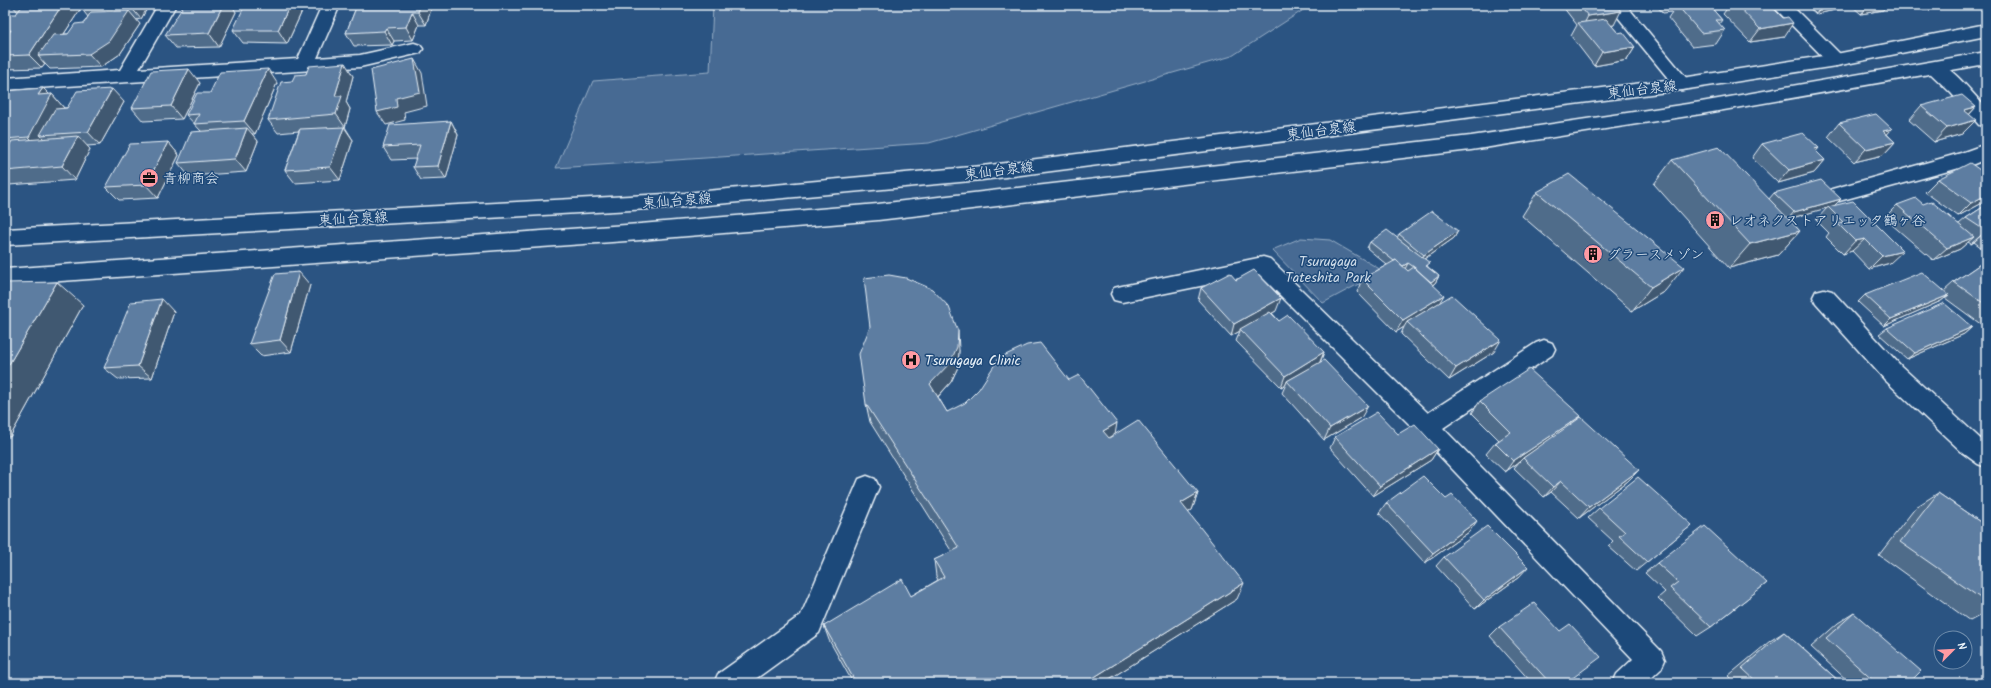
<svg xmlns="http://www.w3.org/2000/svg" width="1991" height="688" viewBox="0 0 1991 688" font-family="Kalam,'Klee One',sans-serif">
  <rect width="100%" height="100%" fill="#2b5482"/>
  <filter id="ink" filterUnits="userSpaceOnUse"><feTurbulence type="fractalNoise" baseFrequency=".025" numOctaves="2"/><feDisplacementMap in="SourceGraphic" scale="8" xChannelSelector="R" yChannelSelector="G"/><feConvolveMatrix kernelMatrix="1 2 1 2 8 2 1 2 1" color-interpolation-filters="sRGB"/></filter>
  <g filter="url(#ink)">
    <!-- green -->
    <path fill="#476b93" stroke="#98aec6" d="M713 5H1311L1232 56 929 143 556 168 593 81 710 72Z
      M1301 238 1330 240 1383 271 1323 303 1272 250Z"/>
    <g fill="none" stroke-linecap="round" stroke-linejoin="round">
      <!-- street casing -->
      <g stroke="#e8f1f8" stroke-width="3">
        <path id="street" d="M158 5H176L139 69 298 59 322 5H340L317 58 360 55 414 43 420 45 423 49 420 53 360 67 5 90V78L120 70Z
          M1608 5H1626L1688 80 1691 84 1688 88 1682 90 1676 88Z
          M1772 5H1791L1842 56 1845 60 1842 64 1836 66 1830 64Z
          M1935 62C1953 67 1973 94 1986 108V127L1979 125 1951 93 1929 72 1926 68 1929 64Z
          M1986 144V159L1974 164 1839 201 1832 199 1829 194 1832 189 1961 153Z
          M1263 257 1270 259 1428 413 1536 343 1544 340 1552 343 1555 349 1552 355 1443 428 1661 651 1665 660 1661 669 1646 683H1613L1617 674 1633 659 1418 433 1259 274 1122 302 1114 300 1111 294 1114 288 1122 286Z
          M1824 289 1832 291 1901 366 1986 444V467L1978 464 1963 453 1885 380 1816 303 1813 297 1816 291Z
          M867 476 875 479 879 487 819 633 750 683H714L718 674 801 615 859 479Z"/>
      </g>
      <!-- secondary casing -->
      <g stroke="#e8f1f8" stroke-width="3">
        <path id="secondary" d="M1986 24V36L1836 66 1682 90 982 180 685 207 5 245V229L685 193 982 166 1682 78 1836 54Z
          M1986 52V64L1701 114 1471 150 878 220 640 240 5 285V269L640 224 878 204 1471 136 1701 102Z"/>
      </g>
      <!-- street -->
      <use href="#street" fill="#1f4a7a" fill-rule="evenodd"/>
      <!-- secondary -->
      <use href="#secondary" fill="#1f4a7a" fill-rule="evenodd"/>
    </g>
    <!-- wall -->
    <path fill="#506c8a" stroke="#e8f1f8" fill-rule="evenodd" d="M12 5H149L141 19 136 20 140 24 120 54 101 67 50 69 45 64 42 68 6 69 5 68V39H6L5 38V21L16 14 18 12ZM81 8 88 17 84 23 68 34H64Z
      M357 5H432V6L426 25H419L413 40 394 41 392 45 354 46 346 33Z
      M1564 5H1616L1614 25H1611L1618 33 1635 47 1627 60 1594 66 1571 36 1577 25 1563 7Z
      M1656 5H1709L1722 20 1719 24 1725 30 1716 44 1692 47 1668 18 1672 12 1663 13Z
      M1715 5H1770L1784 37 1750 42 1723 14 1728 7 1718 8Z
      M1806 5H1843L1840 9 1816 14Z
      M1851 5H1887L1883 10 1861 14Z
      M1918 5H1948L1924 10Z
      M234 9 236 12 219 47 176 48 165 35Z
      M303 9 287 44 243 43 233 30Z
      M306 74 353 76 346 102 350 109 345 127 353 140 340 180 295 183 285 170 299 131 278 133 268 120 292 81Z
      M200 83 182 119 143 121 132 108Z
      M277 83 255 134H252L258 141 246 172 189 176 178 163 201 131 186 115 210 93Z
      M43 88 49 95 52 94 64 108 124 102 100 145 87 146 90 149 75 180 9 185 5 181V91Z
      M1921 106 1976 107 1969 115 1962 134 1934 142 1909 120Z
      M451 121 458 135 446 179 421 180 413 167 416 159 391 160 383 147Z
      M1839 123 1892 129 1887 134 1895 142 1883 155 1854 162 1828 137Z
      M168 142 179 155 158 198 119 200 106 187Z
      M1762 144 1819 148 1816 151 1825 160 1814 173 1778 183 1752 158Z
      M1672 160 1769 199 1774 193 1841 199 1834 206 1890 263 1869 269 1852 251 1843 254 1826 237 1829 233 1816 220 1828 207 1789 219 1800 231 1778 255 1729 268 1654 184Z
      M1938 179 1986 201 1958 216 1925 192Z
      M1537 192 1665 291 1632 311 1522 216Z
      M1897 205 1959 224 1966 218 1986 205V251L1974 242 1971 244 1968 242 1960 249 1933 260 1884 218Z
      M1458 231 1454 238 1424 259 1428 267 1439 276 1435 283 1433 285 1440 302 1494 352 1449 380 1401 334 1404 327 1396 332 1357 292 1362 279 1387 265 1367 248 1370 242 1397 238 1399 234Z
      M1986 260V328L1945 298 1941 301 1884 326 1858 302 1865 295 1944 291 1954 282Z
      M1236 280 1276 311 1272 313 1279 321 1324 352 1320 363 1361 418 1324 440 1282 393 1286 384 1281 387 1236 341 1240 331 1231 336 1198 300 1201 288Z
      M5 283 83 305 10 437H5Z
      M310 285 291 352 261 356 249 344Z
      M174 312 152 378 118 379 104 368Z
      M1972 327 1964 334 1907 359 1879 334 1887 328Z
      M959 350 958 367 951 382 938 397 947 412 1069 380 1115 435 1198 493 1192 510 1188 513 1237 599 1103 683H853L829 640 824 626 911 596 938 580 936 576 934 560 952 552 870 422 866 404Z
      M1480 401 1577 420 1628 481 1579 518 1551 492 1544 497 1514 468 1519 462 1505 472 1486 454 1495 443 1499 440 1472 413Z
      M1398 434 1438 449 1431 460 1373 496 1330 448 1335 437Z
      M1938 493 1986 526V617L1983 614 1970 621 1879 555 1916 507Z
      M1446 499 1469 532 1425 563 1379 513 1386 503Z
      M1599 508 1692 525 1636 571 1608 546 1613 541 1588 518Z
      M1444 557 1519 577 1475 609 1436 566Z
      M1657 563 1767 583 1711 627 1697 636 1658 598 1665 592 1645 573Z
      M1854 613 1909 683H1850L1811 647 1838 623Z
      M1499 627 1560 631 1566 683H1532L1490 636Z
      M1784 632 1841 683H1735L1728 676 1770 641Z"/>
    <!-- shaded-wall -->
    <path fill="#415871" stroke="#e8f1f8" d="M62 5H83L80 7 81 8 50 55 38 56 45 64 42 68 29 55Z
      M131 5H149L141 19 130 6Z
      M223 5H236L234 9 236 12 219 47 209 33Z
      M290 5H301L303 9 287 44 278 30Z
      M421 5H432V6L426 25 418 12Z
      M1720 5H1729L1728 7 1718 8Z
      M1822 5H1843L1840 9 1816 14Z
      M1869 5H1887L1883 10 1861 14Z
      M1928 5H1948L1924 10Z
      M129 11 140 24 120 54 101 67 89 54Z
      M1621 11 1614 25 1584 29 1582 28 1588 16Z
      M412 12 419 25 413 40 406 27Z
      M1793 23 1784 37 1750 42 1760 29Z
      M386 28 394 41 392 45 384 31Z
      M1635 47 1627 60 1594 66 1602 52Z
      M414 59 422 73 427 106 404 112 405 120 386 125 377 112 396 98Z
      M345 63 353 76 346 102 350 109 345 127 336 114 335 96Z
      M189 69 200 83 182 119 171 106Z
      M268 69 277 83 255 134 244 121Z
      M43 88 51 96 52 94 64 108 51 134 40 135 47 142 42 150 29 137 38 95Z
      M112 89 124 102 100 145 88 132Z
      M1976 107 1963 121 1964 110Z
      M1976 120 1962 134 1934 142 1947 128Z
      M451 121 458 135 446 179 438 166Z
      M344 127 353 140 340 180 330 167Z
      M247 128 258 141 246 172 235 159Z
      M1892 129 1880 142 1883 131Z
      M78 136 90 149 75 180 62 166Z
      M168 142 179 155 158 198 146 185Z
      M1895 142 1883 155 1854 162 1866 149Z
      M1819 148 1808 161 1814 149Z
      M1825 160 1814 173 1778 183 1789 170Z
      M1986 195V201L1958 216 1971 203Z
      M1841 199 1834 206 1788 219 1794 212Z
      M1458 231 1454 238 1421 261 1424 255Z
      M1800 231 1778 255 1729 268 1750 244Z
      M1986 231 1974 242 1971 244Z
      M1974 237 1960 249 1933 260 1947 248Z
      M1865 239 1852 251 1843 254 1855 241Z
      M1903 251 1890 263 1869 269 1882 256Z
      M1408 263 1405 269 1402 267Z
      M1684 267 1665 291 1632 311 1651 287Z
      M299 272 310 285 291 352 280 340Z
      M1439 276 1435 283 1428 288 1431 282Z
      M57 282 83 305 10 437 5 433V371Z
      M1444 295 1437 307 1407 322 1404 327 1396 332 1403 320Z
      M1949 295 1941 301 1884 326 1891 319Z
      M1281 298 1276 311 1241 330 1240 329V331L1231 336 1234 324Z
      M162 299 174 312 152 378 138 366Z
      M1972 327 1964 334 1907 359 1915 353Z
      M958 331 959 350 958 367 951 382 932 403 930 384Z
      M1501 340 1494 352 1449 380 1456 368Z
      M1324 352 1319 364 1287 381 1286 384 1281 387 1285 376Z
      M1368 406 1361 418 1324 440 1330 428Z
      M1581 416 1571 427 1523 458 1519 462 1505 472 1513 461Z
      M1117 423 1114 441 1100 449 1103 431Z
      M1438 449 1431 460 1373 496 1380 486Z
      M1639 470 1628 481 1579 518 1589 507Z
      M1561 481 1551 492 1544 497 1553 487Z
      M1198 493 1192 510 1176 520 1181 503Z
      M1477 521 1469 532 1425 563 1433 553Z
      M1528 567 1519 577 1475 609 1484 600Z
      M1244 583 1237 599 1103 683H1085Z"/>
    <!-- building -->
    <path fill="#5d7da1" stroke="#e8f1f8" d="M23 5H62L29 55 5 56V39L11 30 5 31V21L9 14H16Z
      M81 5H131L130 6 80 7Z
      M184 5H223L209 33 165 35Z
      M245 5H290L278 30H233Z
      M357 5H421L418 12H412L406 27 386 28 384 31 346 33Z
      M1579 5H1616L1621 11 1588 16Z
      M1677 5H1709L1722 20H1716L1725 30 1701 33Z
      M1737 5H1770L1783 18 1788 17 1793 23 1760 29Z
      M129 11 109 41 89 54 38 56 53 35 68 34 75 24 84 23 91 12Z
      M1606 19 1618 33 1623 32 1635 47 1602 52 1578 23Z
      M414 59 420 92 396 98 397 107 377 112 371 70Z
      M345 63 335 96H342L336 114 268 120 281 82 292 81 295 75 306 74 309 66Z
      M189 69 171 106 132 108 151 71Z
      M268 69 244 121 194 124 199 114 186 115 197 93H210L220 72Z
      M43 88 38 95 52 94 29 137 5 139V91Z
      M112 89 88 132 40 135 55 109 67 108 77 91Z
      M1962 95 1976 107 1964 110 1976 120 1947 128 1921 106Z
      M1876 114 1892 129 1883 131 1895 142 1866 149 1839 123Z
      M451 121 438 166 413 167 420 145 383 147 390 125Z
      M344 127 330 167 285 170 300 129Z
      M247 128 235 159 178 163 191 132Z
      M1803 133 1819 148 1814 149 1825 160 1789 170 1762 144Z
      M78 136 62 166 5 171V153L12 141Z
      M168 142 146 185 106 187 130 144Z
      M1719 147 1800 231 1750 244 1672 160Z
      M1970 163 1980 170 1984 168 1986 169V195L1971 203 1938 179Z
      M1569 174 1684 267 1651 287 1537 192Z
      M1821 180 1841 199 1794 212 1774 193Z
      M1916 198 1923 204 1931 201 1974 237 1947 248 1897 205Z
      M1853 201 1903 251 1882 256 1865 239 1855 241 1838 224 1843 222 1828 207Z
      M1986 205V231L1966 218Z
      M1432 211 1458 231 1424 255 1399 234Z
      M1387 230 1430 263 1426 266 1439 276 1431 282 1414 267 1408 263 1403 266 1396 260 1394 261 1370 242Z
      M1396 260 1408 271 1414 267 1444 295 1403 320 1362 279Z
      M1986 260V305L1954 282Z
      M1254 270 1281 298 1234 324 1201 288 1230 273 1236 280Z
      M299 272 280 340 249 344 275 274Z
      M1922 272 1949 295 1891 319 1865 295Z
      M889 275 906 278 932 289 949 307 958 331 957 347 950 363 930 384 947 412 965 403 979 389 999 358 1027 345 1040 343 1069 380 1079 375 1117 423 1103 431 1109 438 1138 420 1198 493 1181 503 1244 583 1085 683H856L824 626 902 579 911 596 944 577 934 560 959 548 866 404 859 354 870 327 864 278Z
      M57 282 5 371V283Z
      M1452 295 1501 340 1456 368 1407 322Z
      M162 299 138 366 104 368 131 302Z
      M1944 303 1972 327 1915 353 1887 328Z
      M1270 312 1279 321 1288 315 1324 352 1285 376 1240 329Z
      M1324 360 1368 406 1330 428 1287 381Z
      M1529 369 1581 416 1513 461 1495 443 1511 432 1480 401Z
      M1377 412 1398 434 1415 424 1438 449 1380 486 1335 437Z
      M1581 417 1639 470 1589 507 1561 481 1553 487 1523 458Z
      M1423 476 1446 499 1452 495 1477 521 1433 553 1386 503Z
      M1638 477 1692 525 1647 562 1619 536 1625 532 1599 508Z
      M1938 493 1986 526V602L1900 542Z
      M1487 526 1528 567 1484 600 1444 557Z
      M1705 526 1767 583 1711 627 1670 588 1678 582 1657 563Z
      M1534 603 1560 631 1570 624 1601 657 1566 683H1550L1499 627Z
      M1854 613 1921 671 1909 683H1876L1826 638Z
      M1784 632 1841 683H1758L1742 668Z"/>
  </g>
  <!-- icons -->
  <defs>
    <g id="office-disc" transform="scale(1)"><circle r="9.5" fill="#ff9aa2" stroke="#1f4a7a"/><path d="M-6-3h4V-5.5h4V-3h4V5H-6ZM-1-4.5V-3h2v-1.5ZM-6 0V1H6V0Z" fill="#111"/></g>
    <g id="building-disc" transform="scale(1)"><circle r="9.5" fill="#ff9aa2" stroke="#1f4a7a"/><path d="M-4-6H4V6H1V3H-1V6H-4ZM-2.5-4.3h1.7v1.8h-1.7ZM.8-4.3h1.7v1.8H.8ZM-2.5-1h1.7V.8h-1.7ZM.8-1h1.7V.8H.8Z" fill="#111"/></g>
    <g id="hospital-disc" transform="scale(1)"><circle r="9.5" fill="#ff9aa2" stroke="#1f4a7a"/><path d="M-5-5h3v3.5h4V-5h3V5h-3V1.5h-4V5h-3Z" fill="#111"/></g>
  </defs>
  <g fill-rule="evenodd">
    <use href="#office-disc" x="149" y="178"/>
    <use href="#building-disc" x="1715" y="220"/>
    <use href="#building-disc" x="1593" y="254"/>
    <use href="#hospital-disc" x="911" y="360"/>
  </g>
  <g text-anchor="middle" stroke-width="3" stroke-linejoin="round" paint-order="stroke">
    <!-- street labels -->
    <g font-size="14" fill="#e8f1f8" stroke="#1f4a7a">
      <text transform="translate(1642 89) rotate(-7)" y="5">東仙台泉線</text>
      <text transform="translate(1321 130) rotate(-7)" y="5">東仙台泉線</text>
      <text transform="translate(999 170) rotate(-7)" y="5">東仙台泉線</text>
      <text transform="translate(677 200) rotate(-4)" y="5">東仙台泉線</text>
      <text transform="translate(353 218) rotate(-3)" y="5">東仙台泉線</text>
    </g>
    <!-- poi labels -->
    <g font-size="14" fill="#e8f1f8" stroke="#1f4a7a" text-anchor="start">
      <text x="163" y="183">青柳商会</text>
      <text x="1729" y="225">レオネクストアリエッタ鶴ヶ谷</text>
      <text x="1607" y="259">グラースメゾン</text>
      <text x="925" y="365">Tsurugaya Clinic</text>
    </g>
    <!-- park labels -->
    <g font-size="14" fill="#d0dde9" stroke="#1f4a7a">
      <text x="1328" y="266">Tsurugaya<tspan x="1328" dy="16">Tateshita Park</tspan></text>
    </g>
  </g>
  <!-- margin -->
  <rect width="1991" height="688" fill="none" stroke="#1f4a7a" stroke-width="20"/>
  <rect x="10" y="10" width="1971" height="668" fill="none" stroke="#e8f1f8" stroke-width="1.5" filter="url(#ink)"/>
  <!-- north arrow -->
  <g transform="translate(1953 650) rotate(66)"><circle r="19" fill="#1f4a7a" stroke="#6f8dac"/>
  <path d="M0-3L7 15L0 10L-7 15Z" fill="#ff9aa2"/>
  <text y="-6" font-size="11" font-weight="bold" text-anchor="middle" fill="#e8f1f8">N</text>
  </g>
</svg>
